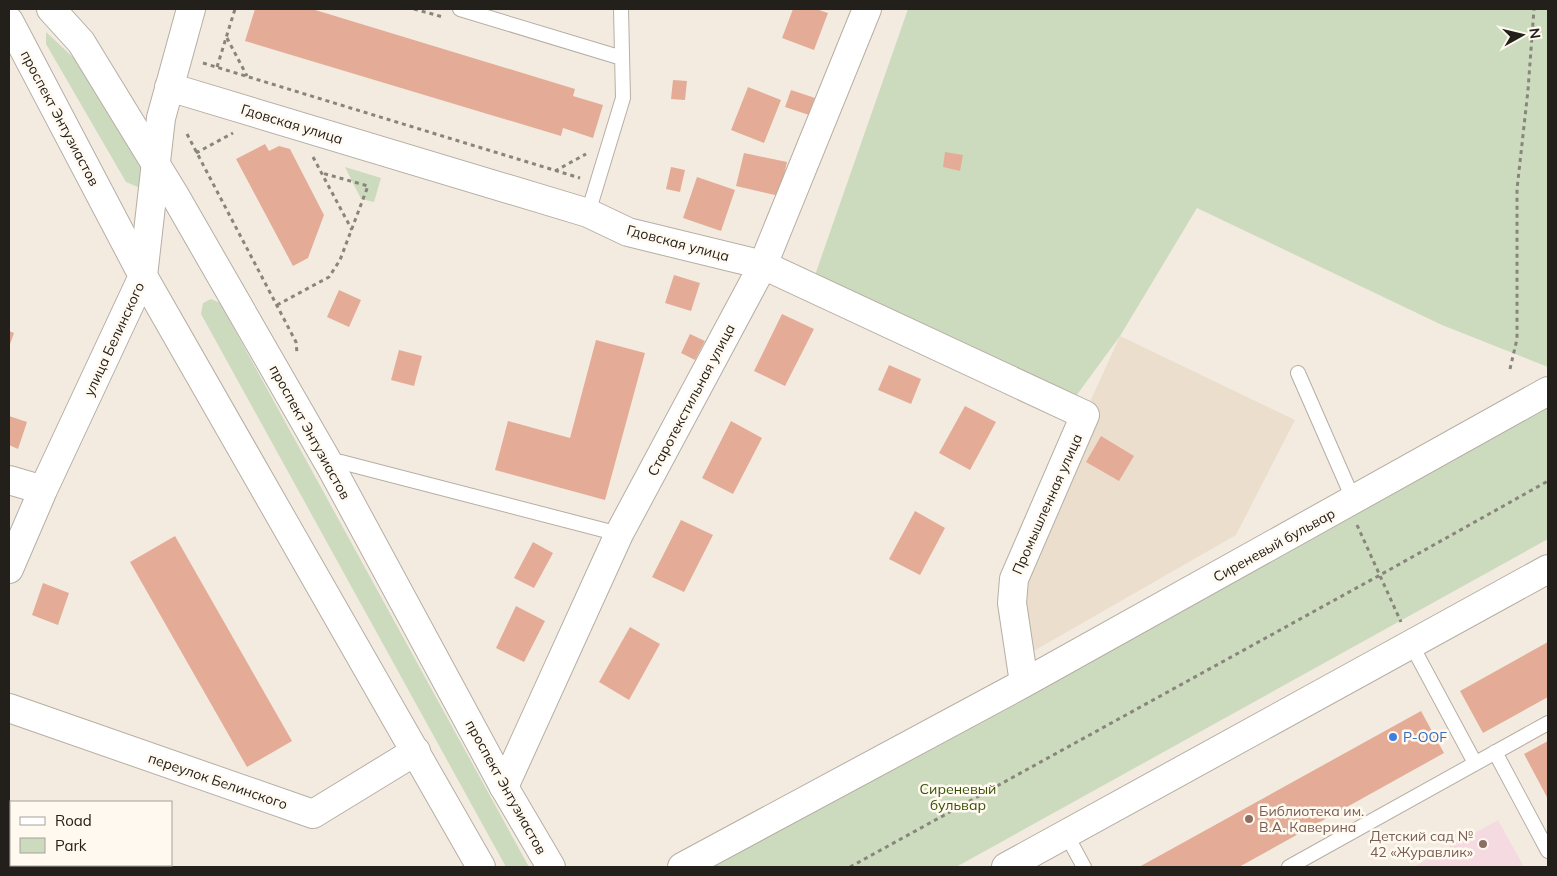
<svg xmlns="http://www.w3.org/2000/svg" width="1557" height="876" viewBox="0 0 1557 876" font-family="Mulish,sans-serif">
  <rect width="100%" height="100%" fill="#f3ebe0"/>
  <!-- built -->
  <path fill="#ebdecd" d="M1120 336 1295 420 1236 535 1018 660 1007 584Z"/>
  <!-- education -->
  <path fill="#f5dbe1" d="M1498 820 1524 867H1413Z"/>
  <!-- green -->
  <path fill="#ccdbbd" d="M908 9H1548V367L1442 325 1197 208 1120 336 1076 396 814 278Z
    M46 32 76 60 146 168 144 182 138 187 126 182 46 44Z
    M345 167 381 178 374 202 361 199Z
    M211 299 220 303 529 867H506L201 314 203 303Z
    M1548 403V539L956 867H704Z"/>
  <!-- building -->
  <path fill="#e4ac97" d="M255 9H312L575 89 573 96 603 105 593 138 563 128 561 136 245 41Z
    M793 9H816L828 13 814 50 782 38Z
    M673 80 687 81 685 100 671 99Z
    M748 87 781 100 764 143 731 130Z
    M791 90 815 98 809 115 785 107Z
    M265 144 269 151 279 146 290 149 324 215 308 258 293 266 236 159Z
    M945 152 963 155 960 171 943 167Z
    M744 153 787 162 779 196 736 186Z
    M671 167 685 170 680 192 666 189Z
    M697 177 735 190 721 231 683 218Z
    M674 275 700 283 691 311 665 303Z
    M339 290 361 300 349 327 327 317Z
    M782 314 814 329 785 386 754 371Z
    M9 331 14 333 9 347Z
    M690 334 705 341 695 360 681 353Z
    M596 340 645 353 605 500 495 470 508 421 570 438Z
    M399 350 422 356 414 386 391 380Z
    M889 365 921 379 911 404 878 390Z
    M965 406 996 422 970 470 939 453Z
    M9 416 27 422 18 449 9 445Z
    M731 421 762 438 733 494 702 478Z
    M1101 436 1134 456 1119 481 1086 462Z
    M915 511 945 528 920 575 889 559Z
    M681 520 713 535 684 592 652 577Z
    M175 536 292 741 247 767 130 562Z
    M533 542 553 553 534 588 514 578Z
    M43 583 69 593 58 625 32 615Z
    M516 606 545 621 524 662 496 648Z
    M630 627 660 644 629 700 599 682Z
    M1548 642V697L1483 733 1460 691Z
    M1421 711 1444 753 1239 867H1139Z
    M1548 741V799L1524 754Z
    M18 865H52L51 867H24Z
    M112 865H147L153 867H111Z"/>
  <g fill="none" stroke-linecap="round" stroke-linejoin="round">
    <!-- service casing -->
    <g stroke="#b6aea4" stroke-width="16">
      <path id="service" d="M460 9 622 58
        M588 213 623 98 621 9
        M1298 373 1354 501
        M332 469 341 462 619 534
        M1411 644 1475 763
        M1495 752 1548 851
        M1066 834 1084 867
        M1289 867 1548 723"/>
    </g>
    <!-- minor casing -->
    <g stroke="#b6aea4" stroke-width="30">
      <path id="minor" d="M169 87 588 213 628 232 763 265 1085 415 1014 579 1012 603 1024 683
        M9 480 43 490
        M9 569 43 490 143 276 161 118 191 9
        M9 708 313 814 416 751
        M504 787 619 534 763 265 867 9
        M682 867 1024 683 1548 391
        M1006 867 1548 569"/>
    </g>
    <!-- secondary casing -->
    <g stroke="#b6aea4" stroke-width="30">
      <path id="secondary" d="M51 9 81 42 174 194 332 469 504 787 551 867
        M9 21 143 276 481 867"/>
    </g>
    <!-- path -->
    <path stroke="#89847c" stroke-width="3" stroke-dasharray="4 4" stroke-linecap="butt" d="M414 9 443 17
      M227 38 247 76
      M203 63 580 178
      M217 67 235 9
      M187 134 296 342 297 353
      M196 153 233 133
      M313 157 352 230
      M555 171 586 154
      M277 305 329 277 340 260 368 186 322 173
      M1510 369 1517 339V189L1528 90 1534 9
      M1357 525 1401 622
      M850 867 1380 575 1548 481"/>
    <!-- service -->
    <use href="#service" stroke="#fff" stroke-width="14"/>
    <!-- minor -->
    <use href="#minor" stroke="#fff" stroke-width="28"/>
    <!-- secondary -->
    <use href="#secondary" stroke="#fff" stroke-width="28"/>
  </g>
  <!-- markers -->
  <circle fill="#3f7fe0" stroke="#fff9f0" stroke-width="2" cx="1393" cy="737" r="5"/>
  <g fill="#8d6e63" stroke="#fff9f0" stroke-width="2">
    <circle cx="1249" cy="819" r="5"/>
    <circle cx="1483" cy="844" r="5"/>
  </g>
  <g text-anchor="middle" stroke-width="5" stroke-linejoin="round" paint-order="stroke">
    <!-- street labels -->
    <g font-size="14" fill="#23201c" stroke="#fff9f0">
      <text transform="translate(60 118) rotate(62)" y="5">проспект Энтузиастов</text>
      <text transform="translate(292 124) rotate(17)" y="5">Гдовская улица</text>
      <text transform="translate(678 243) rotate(15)" y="5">Гдовская улица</text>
      <text transform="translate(114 339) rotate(-65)" y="5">улица Белинского</text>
      <text transform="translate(691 400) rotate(-62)" y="5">Старотекстильная улица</text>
      <text transform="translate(310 432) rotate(61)" y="5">проспект Энтузиастов</text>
      <text transform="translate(1047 504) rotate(-66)" y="5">Промышленная улица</text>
      <text transform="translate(1274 545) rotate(-29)" y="5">Сиреневый бульвар</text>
      <text transform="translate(218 781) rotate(19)" y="5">переулок Белинского</text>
      <text transform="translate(506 787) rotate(61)" y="5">проспект Энтузиастов</text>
    </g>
    <!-- shop labels -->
    <g font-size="14" fill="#366cbe" stroke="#fff9f0" text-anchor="start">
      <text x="1403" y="742">P-OOF</text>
    </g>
    <!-- park labels -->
    <g font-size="14" fill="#375206" stroke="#fff9f0">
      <text x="958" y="794">Сиреневый<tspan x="958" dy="16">бульвар</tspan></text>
    </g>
    <!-- education labels -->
    <g font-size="14" fill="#785e54" stroke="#fff9f0" text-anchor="start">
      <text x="1259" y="816">Библиотека им.<tspan x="1259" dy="16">В.А. Каверина</tspan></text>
      <text x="1473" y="841" text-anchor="end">Детский сад №<tspan x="1473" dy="16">42 «Журавлик»</tspan></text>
    </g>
  </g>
  <!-- border -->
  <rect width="1557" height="876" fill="none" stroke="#23201c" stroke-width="20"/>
  <!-- legend -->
  <rect x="10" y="801" width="162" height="65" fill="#fff9f0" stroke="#a7a29b"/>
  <rect x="20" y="817" width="25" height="8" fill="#ffffff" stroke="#a7a29b"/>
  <text x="55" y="826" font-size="15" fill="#23201c">Road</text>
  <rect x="20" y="838" width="25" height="15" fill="#ccdbbd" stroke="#a7a29b"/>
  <text x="55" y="851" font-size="15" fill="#23201c">Park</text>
  <!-- north arrow -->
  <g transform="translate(1522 35) rotate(82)" stroke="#fff9f0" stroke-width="4" paint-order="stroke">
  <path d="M0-4L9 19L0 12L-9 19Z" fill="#23201c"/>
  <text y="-8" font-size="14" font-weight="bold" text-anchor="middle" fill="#23201c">N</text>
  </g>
</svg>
